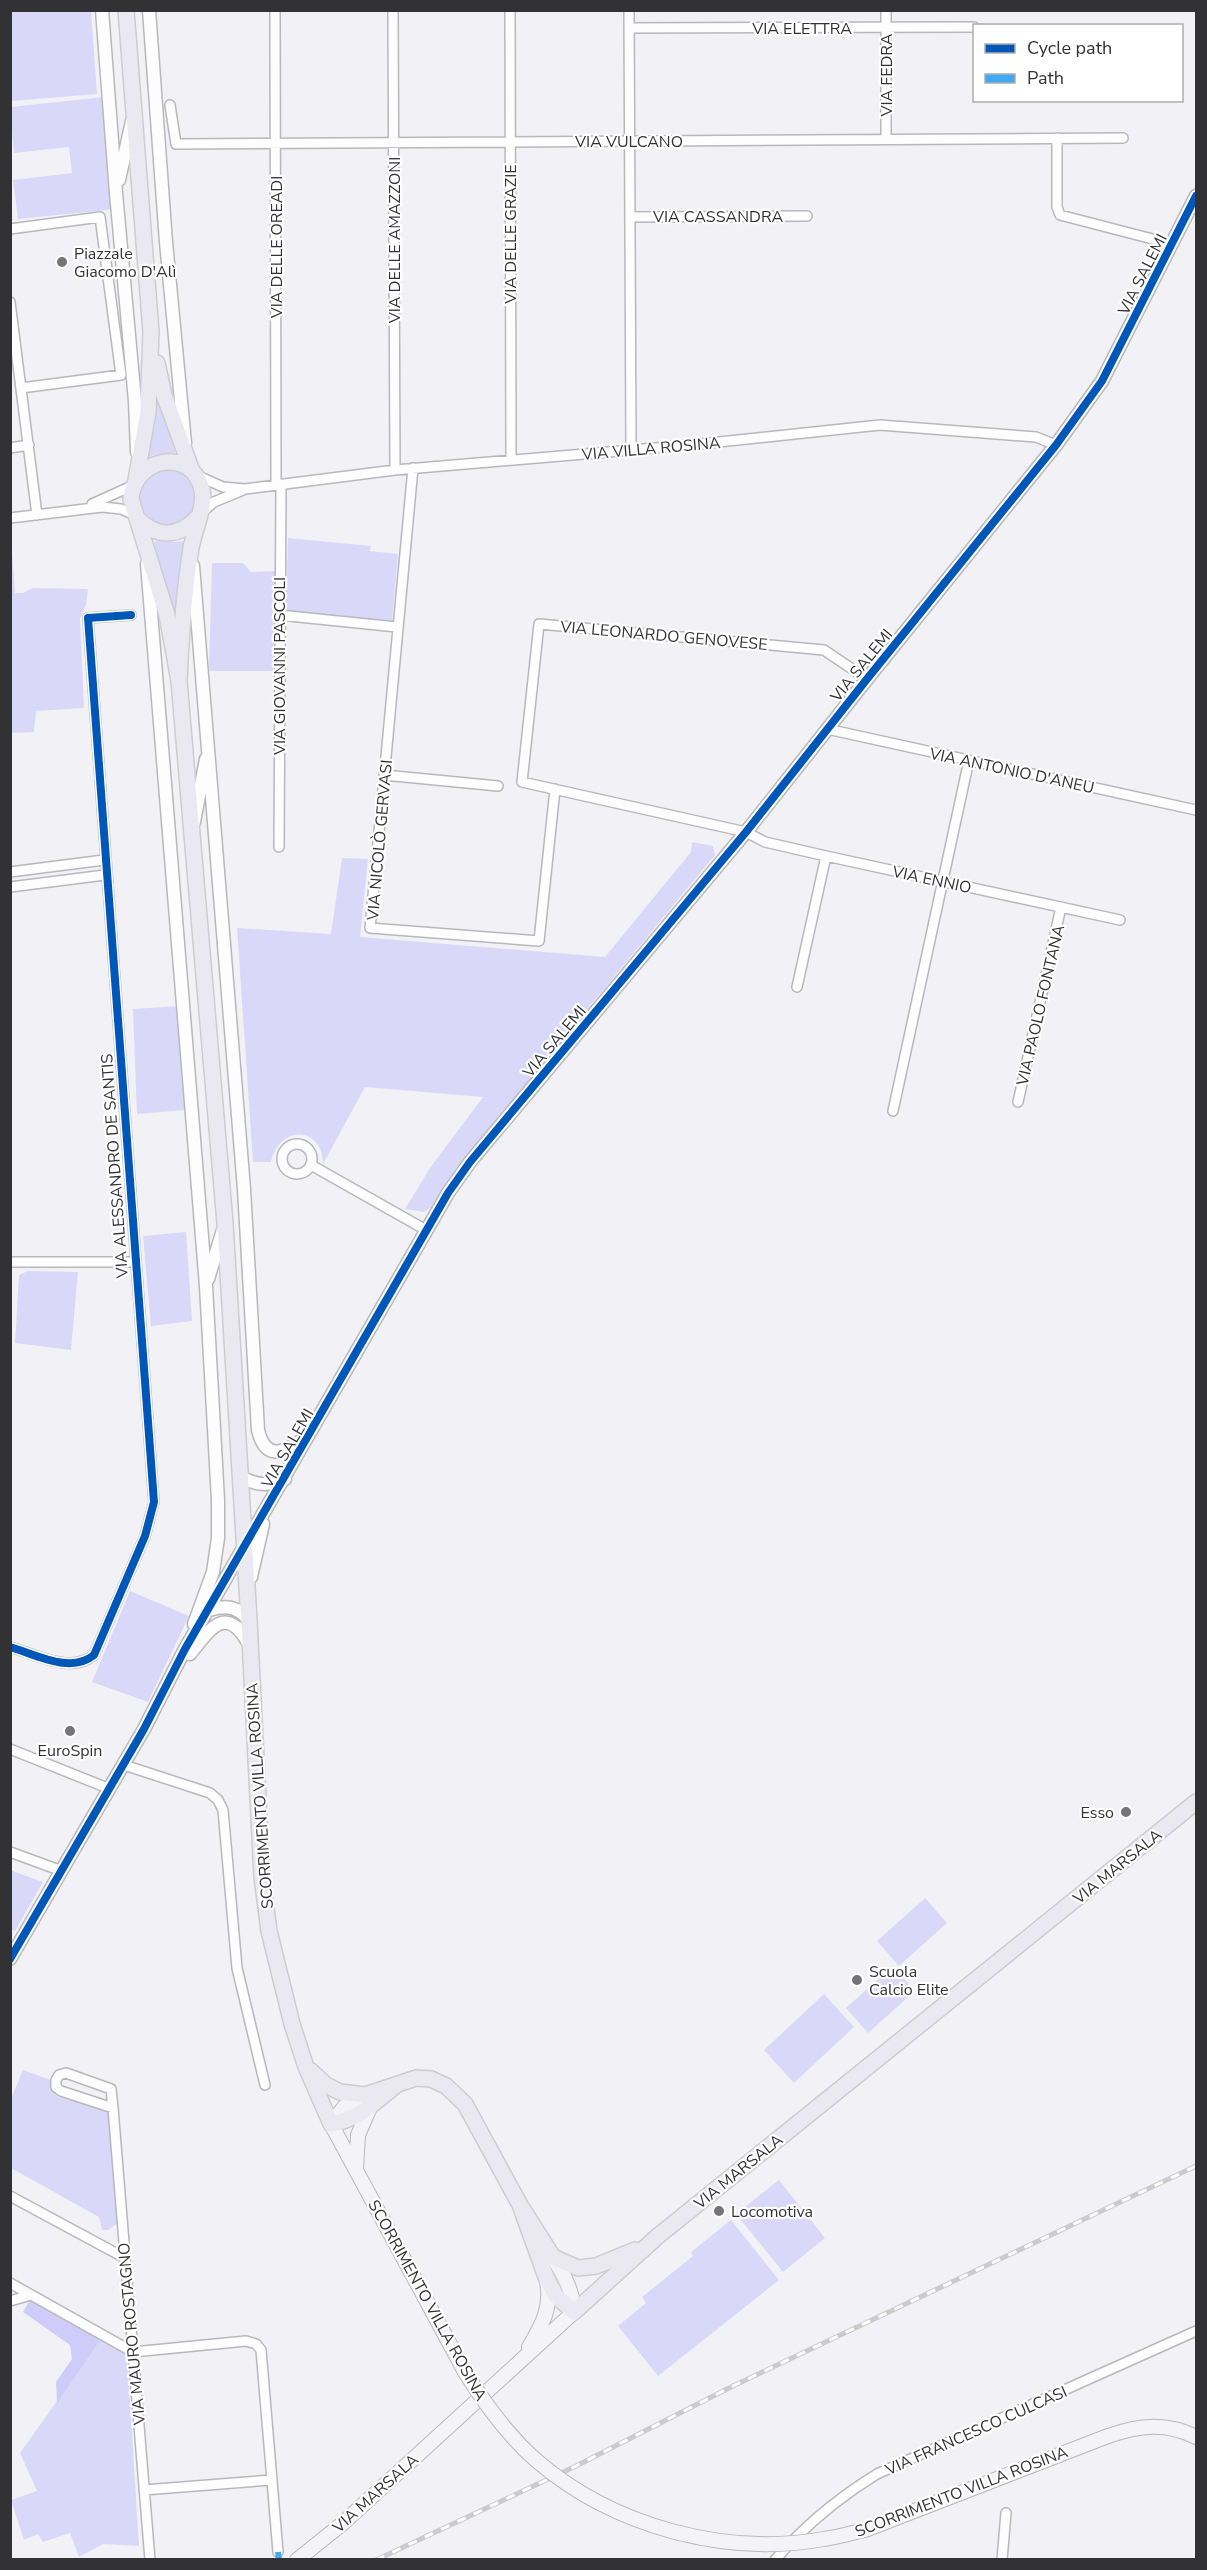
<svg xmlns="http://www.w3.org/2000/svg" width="1207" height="2570" viewBox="0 0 1207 2570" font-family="'Nunito Sans',sans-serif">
  <rect width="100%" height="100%" fill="#f2f2f6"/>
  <!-- green -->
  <path fill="#d9d8f9" d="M11 10 91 11 97 94 11 101Z
    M104 97 116 209 18 219 13 180 72 173 69 147 14 153 10 107Z
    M155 393H158L175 444V453L154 455 146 459Z
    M138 497a30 30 0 1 1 60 0a30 30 0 1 1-60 0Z
    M10 525 15 593H23L32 588 88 589 86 605 80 619 84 708 36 711 34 732 11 733Z
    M288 538 371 546 370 551 398 554 392 622 286 612Z
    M154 541 176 542 184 541 176 627Z
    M212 563H243L251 572 276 571 274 671H209Z
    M692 842 713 846 715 855 489 1128 448 1180 430 1208 424 1212 405 1209 430 1168 483 1097 365 1087 323 1164C323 1126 279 1124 271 1162H253L237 928 331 934 342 858 368 859 360 937 605 957 691 852Z
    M179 1006 186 1110 137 1114 133 1009Z
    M186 1232 192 1321 151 1326 143 1236Z
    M28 1271 78 1272 71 1350 15 1343 19 1275Z
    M130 1591 189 1616 148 1702 92 1682Z
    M10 1870 43 1882 15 1931 11 1929Z
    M925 1898 947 1923 899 1966 877 1941Z
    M893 1966 915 1991 868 2033 846 2008Z
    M824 1994 854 2027 794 2083 764 2050Z
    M23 2070 51 2080 56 2096 109 2112 118 2223 108 2230H102L99 2217 11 2168 10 2101Z
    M779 2180 825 2238 783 2272 736 2214Z
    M731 2220 779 2280 658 2376 618 2326 646 2303 642 2297 693 2256 691 2252Z
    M101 2339 127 2353 139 2546 103 2544 79 2557 70 2533 43 2542 38 2534 24 2540 11 2500 37 2491 20 2453Z"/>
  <!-- forest -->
  <path fill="#cfccf9" d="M30 2300 101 2339 57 2403 56 2382 72 2359 70 2345 23 2312Z"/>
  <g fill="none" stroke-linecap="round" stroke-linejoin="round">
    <!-- minor casing -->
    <g stroke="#b8b8bb" stroke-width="12">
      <path id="minor" d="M275 10 276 484
        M393 10 395 470
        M510 10 511 458
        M629 10 631 450
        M886 10V139
        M629 28 974 27
        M170 105 176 144 1123 138
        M1057 138V207L1060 215 1172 244
        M630 217 807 216
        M10 229 100 217 121 375 21 388
        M10 302 37 515
        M10 448 29 445
        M413 468 370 928 539 941 555 789
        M196 475 223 487 245 489 395 470 690 445 880 425 1036 437 1056 445
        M92 504 134 485
        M200 514 214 502 243 490
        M10 518 102 507 121 509 137 516
        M279 615 397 627
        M867 679 824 650 539 624 522 782 746 832 765 842 826 856 1120 920
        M827 729 1196 810
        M384 775 498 786
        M279 847 281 484
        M10 872 104 860
        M10 887 105 875
        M797 987 826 856
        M1018 1102 1061 907
        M893 1111 969 760
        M282 1159a15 15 0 1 1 30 0a15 15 0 1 1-30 0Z
        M311 1165 426 1230
        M10 1262H135
        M10 1647C37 1655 71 1674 94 1655L145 1536 154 1502 88 618 131 615
        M10 1749 110 1789
        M124 1765 210 1793 218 1800 223 1810 237 1968 265 2085
        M10 1852 62 1871
        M113 2108 61 2091 56 2087V2080L59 2075 66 2073 111 2089 113 2108 150 2560
        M10 2196 125 2258
        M10 2283 133 2352 246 2341 256 2344 261 2350 278 2552
        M10 2301 31 2295
        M144 2490 271 2480
        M775 2560C805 2525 838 2498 877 2474L1196 2331
        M1002 2560 1006 2513"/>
    </g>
    <!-- tertiary casing -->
    <g stroke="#b8b8bb" stroke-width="15">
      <path id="tertiary" d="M102 10 116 193 135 401 137 452
        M149 10 166 242 185 443
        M119 180 132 121
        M147 564 206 1286 218 1500V1538L213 1572 194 1624
        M193 566 244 1189 258 1430C266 1464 287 1451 307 1437
        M194 822 206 759
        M208 1279 223 1230
        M240 1476C256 1486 268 1486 285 1479
        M251 1577 263 1524
        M209 1610C226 1605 237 1606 249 1620
        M190 1654C210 1629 226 1603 249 1644
        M10 1959 144 1729 185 1649 448 1193 470 1162 746 832 867 679 1056 445 1102 381 1196 196"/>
    </g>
    <!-- secondary casing -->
    <g stroke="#b8b8bb" stroke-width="16">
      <path id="secondary" d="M365 2095 344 2107 331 2124 465 2372
        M356 2169 358 2135 371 2105
        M529 2347C542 2325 552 2308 547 2282
        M1108 2436C1140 2425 1166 2422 1196 2437
        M297 2560 342 2524 574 2312C573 2291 564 2275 553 2257"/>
    </g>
    <!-- primary casing -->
    <g stroke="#cdcdcf" stroke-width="18">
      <path id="primary" d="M126 10 151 332 148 412 136 480
        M157 363 164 395 192 471
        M139 520C158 538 179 537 197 518
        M179 681C181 636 184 592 191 548 194 531 206 505 202 490 193 447 134 456 131 499L167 615 179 681 225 1223 249 1620 262 1877 269 1931 292 2024 306 2067 331 2124C357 2120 374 2103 394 2087
        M311 2071 326 2085 340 2092 365 2095 416 2078 431 2079 446 2086 465 2104 520 2205 553 2257 578 2268 596 2266 635 2250
        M520 2205 546 2277 556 2296 574 2312 658 2236 1196 1802"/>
    </g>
    <!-- minor -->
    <use href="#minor" stroke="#fdfdfe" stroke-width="9"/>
    <!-- tertiary -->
    <use href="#tertiary" stroke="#fdfdfe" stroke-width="12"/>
    <!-- secondary -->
    <use href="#secondary" stroke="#f4f3f8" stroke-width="14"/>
    <!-- primary -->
    <use href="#primary" stroke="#eae9f1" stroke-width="15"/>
    <!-- rail casing -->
    <g stroke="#cbcbcc" stroke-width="5">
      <path id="rail" d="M376 2560 576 2466 733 2386 1196 2166"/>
    </g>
    <!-- rail -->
    <use href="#rail" stroke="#fff" stroke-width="3" stroke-dasharray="9" stroke-linecap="butt"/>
    <!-- secondary-bridge casing -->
    <g stroke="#b8b8bb" stroke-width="16" stroke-linecap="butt">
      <path id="secondary-bridge" d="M465 2372C485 2404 508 2436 537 2461 613 2526 725 2557 824 2539 838 2537 851 2533 865 2530L1108 2436"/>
    </g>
    <!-- secondary-bridge -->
    <use href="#secondary-bridge" stroke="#f4f3f8" stroke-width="14"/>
    <!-- quiet -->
    <path stroke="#3fa9f5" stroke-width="6" stroke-dasharray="12 6" stroke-linecap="butt" d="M278 2552 279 2560"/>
    <!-- cycleway casing -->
    <g stroke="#fff" stroke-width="11">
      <path id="cycleway" d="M10 1647C37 1655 71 1674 94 1655L145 1536 154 1502 88 618 131 615
        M10 1959 144 1729 185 1649 448 1193 470 1162 746 832 867 679 1056 445 1102 381 1196 196"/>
    </g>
    <!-- cycleway -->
    <use href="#cycleway" stroke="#0057b8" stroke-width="8"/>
  </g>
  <!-- markers -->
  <g fill="#757578" stroke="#fff" stroke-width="2">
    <circle cx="62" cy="262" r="6"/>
    <circle cx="70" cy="1731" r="6"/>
    <circle cx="1126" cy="1812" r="6"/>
    <circle cx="857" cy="1980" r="6"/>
    <circle cx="719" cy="2211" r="6"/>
  </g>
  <g text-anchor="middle" stroke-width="4.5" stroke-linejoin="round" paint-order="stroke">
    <!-- street labels -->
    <g font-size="16" fill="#323234" stroke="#fff">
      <text x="802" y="34">VIA ELETTRA</text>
      <text transform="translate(886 75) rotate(-90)" y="6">VIA FEDRA</text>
      <text x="629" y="147">VIA VULCANO</text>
      <text x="718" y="222">VIA CASSANDRA</text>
      <text transform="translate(510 234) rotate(-90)" y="6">VIA DELLE GRAZIE</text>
      <text transform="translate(394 240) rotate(-90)" y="6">VIA DELLE AMAZZONI</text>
      <text transform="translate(276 247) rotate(-90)" y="6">VIA DELLE OREADI</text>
      <text transform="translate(1142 274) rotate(-63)" y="6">VIA SALEMI</text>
      <text transform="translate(651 448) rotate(-5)" y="6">VIA VILLA ROSINA</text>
      <text transform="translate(664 635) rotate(5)" y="6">VIA LEONARDO GENOVESE</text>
      <text transform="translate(861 665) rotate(-51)" y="6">VIA SALEMI</text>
      <text transform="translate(279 666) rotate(-90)" y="6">VIA GIOVANNI PASCOLI</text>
      <text transform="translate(1012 770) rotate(12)" y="6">VIA ANTONIO D'ANEU</text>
      <text transform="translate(379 840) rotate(-85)" y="6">VIA NICOLÒ GERVASI</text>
      <text transform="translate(932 879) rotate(12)" y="6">VIA ENNIO</text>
      <text transform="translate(1040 1005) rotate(-77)" y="6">VIA PAOLO FONTANA</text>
      <text transform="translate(554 1041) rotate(-50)" y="6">VIA SALEMI</text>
      <text transform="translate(114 1166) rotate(-94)" y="6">VIA ALESSANDRO DE SANTIS</text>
      <text transform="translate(287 1448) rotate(-60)" y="6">VIA SALEMI</text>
      <text transform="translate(259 1796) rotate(-94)" y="6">SCORRIMENTO VILLA ROSINA</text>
      <text transform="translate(1117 1866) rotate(-39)" y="6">VIA MARSALA</text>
      <text transform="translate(738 2171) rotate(-39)" y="6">VIA MARSALA</text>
      <text transform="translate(428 2300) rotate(61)" y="6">SCORRIMENTO VILLA ROSINA</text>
      <text transform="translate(131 2334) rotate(-95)" y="6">VIA MAURO ROSTAGNO</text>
      <text transform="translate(976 2430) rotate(-24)" y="6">VIA FRANCESCO CULCASI</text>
      <text transform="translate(961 2491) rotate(-21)" y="6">SCORRIMENTO VILLA ROSINA</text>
      <text transform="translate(375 2493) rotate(-42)" y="6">VIA MARSALA</text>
    </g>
    <!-- poi labels -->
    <g font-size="16" fill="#323234" stroke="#fff" text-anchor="start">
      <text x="74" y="259">Piazzale<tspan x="74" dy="18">Giacomo D'Alì</tspan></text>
      <text x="70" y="1756" text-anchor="middle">EuroSpin</text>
      <text x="1114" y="1818" text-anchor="end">Esso</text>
      <text x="869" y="1977">Scuola<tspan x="869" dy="18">Calcio Elite</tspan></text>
      <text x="731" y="2217">Locomotiva</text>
    </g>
  </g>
  <!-- border -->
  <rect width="1207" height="2570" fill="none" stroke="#323234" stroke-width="24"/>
  <!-- legend -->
  <rect x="973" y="24" width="210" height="78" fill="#ffffff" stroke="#adadae" stroke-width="1.5"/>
  <rect x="985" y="44" width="30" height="9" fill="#0057b8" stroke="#adadae" stroke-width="1.5"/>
  <text x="1027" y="54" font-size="18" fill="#323234">Cycle path</text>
  <rect x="985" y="74" width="30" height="9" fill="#3fa9f5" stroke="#adadae" stroke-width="1.5"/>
  <text x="1027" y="84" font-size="18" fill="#323234">Path</text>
</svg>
